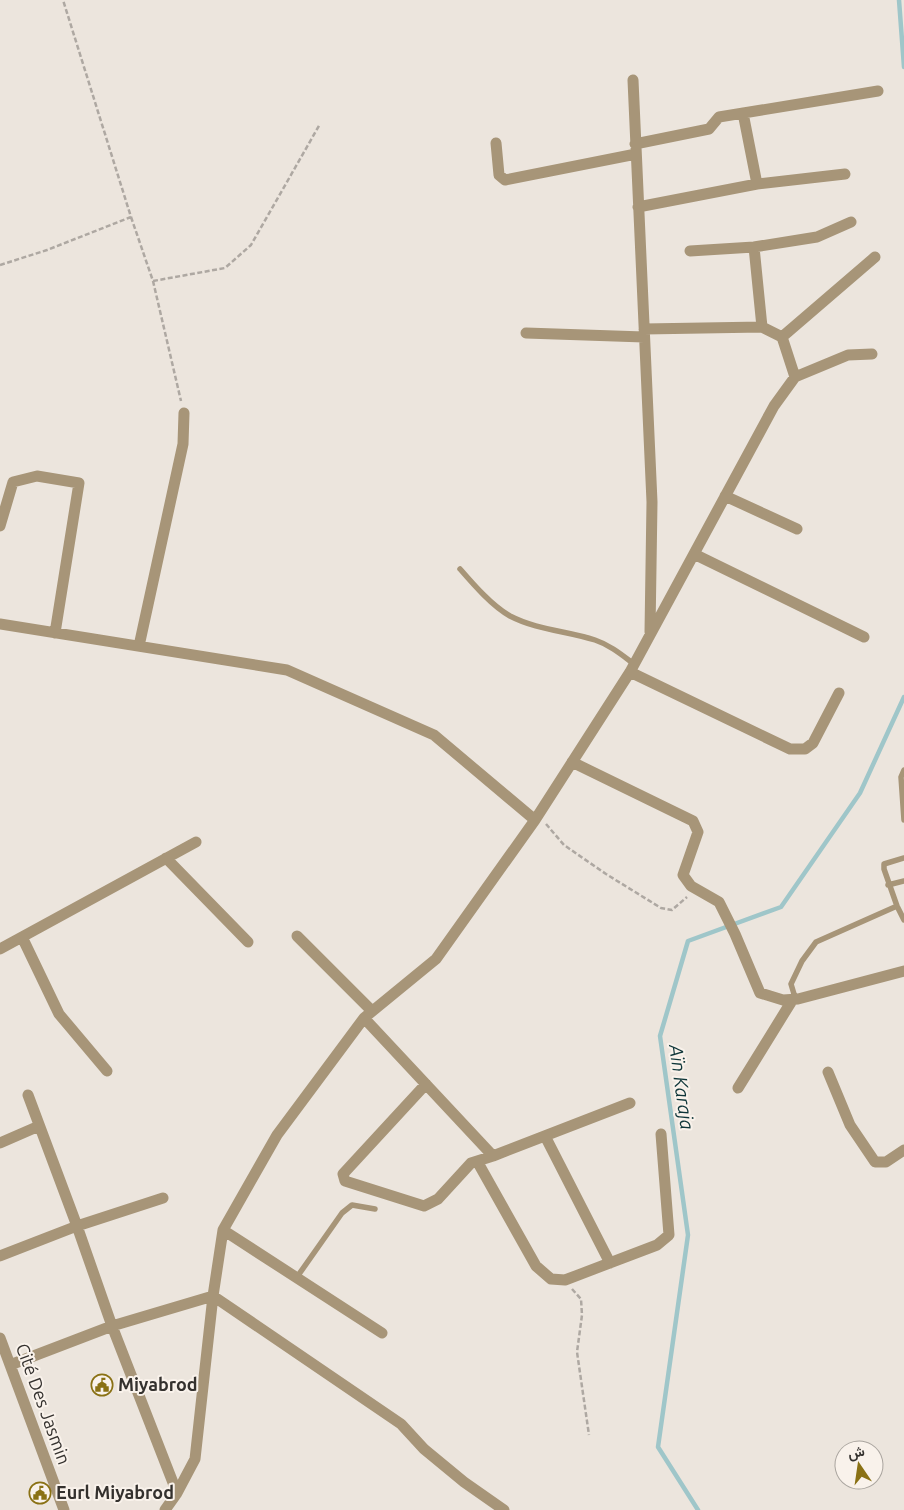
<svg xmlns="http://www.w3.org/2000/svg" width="904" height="1510" viewBox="0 0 904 1510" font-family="Ubuntu,Vazirmatn,sans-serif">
  <rect width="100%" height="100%" fill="#ece5dd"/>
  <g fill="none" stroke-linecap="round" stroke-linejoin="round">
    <!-- stream -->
    <path stroke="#9fc6c9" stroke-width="4.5" d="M899 0 904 67
      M698 1510 658 1447 688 1235 660 1036 688 941 781 907 860 793 904 697"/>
    <!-- path -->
    <path stroke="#aea8a2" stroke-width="2.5" stroke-dasharray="5 2.5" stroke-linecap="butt" d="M131 217 153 281 181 401
      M0 265 47 250 131 217 63 0
      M153 281 225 268 251 245 320 124
      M546 824 564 845 606 874 661 908 672 910 687 897
      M572 1289 581 1299 582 1315 577 1352 589 1435"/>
    <!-- service -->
    <path stroke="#a79578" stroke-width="5.5" d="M460 569C473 584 492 606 510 616 537 630 567 631 595 640 610 645 622 655 634 664
      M904 770 901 777 904 820
      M904 858 884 864V869L897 906 904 920
      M888 885 904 881
      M798 999 794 994 791 984 802 961 816 942 897 906
      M297 1277 342 1213 352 1205 375 1209"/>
    <!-- minor -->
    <path stroke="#a79578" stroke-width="11" d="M633 80 652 502 650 632
      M743 113 757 184
      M496 143 499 175 505 180 636 154
      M635 144 709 129 719 117 878 91
      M638 207 757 184 845 174
      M754 247 762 327 782 337 795 377
      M690 251 754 247 817 237 851 222
      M644 329 762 327
      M526 333 644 337
      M782 337 875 257
      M725 496 797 529
      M0 526 13 482 37 476 79 483 55 633
      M694 554 864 637
      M0 624 287 670 434 735 535 820
      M139 646 183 444 184 413
      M630 672 790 749H805L813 743 839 693
      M572 762 693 821 698 832 683 875 691 886 719 902 735 934 760 993 783 1000 798 999 904 971
      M166 858 248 942
      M297 936 372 1011
      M22 937 59 1014 107 1071
      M0 949 196 842
      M364 1018 493 1156
      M828 1072 850 1125 875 1162H886L904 1150
      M426 1084 343 1174 345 1181 424 1206 438 1199 471 1163 493 1156 630 1103
      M738 1088 793 999
      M28 1095 77 1226 112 1326 177 1493
      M545 1136 610 1263
      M0 1143 39 1126
      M477 1161 536 1266 551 1279 565 1280 657 1245 669 1235 661 1134
      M223 1230 382 1333
      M0 1256 77 1226 163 1198
      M0 1338 64 1510
      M10 1365 112 1326 213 1296 401 1424 424 1449 464 1482 504 1510
      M165 1510 177 1493 195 1459 213 1296 223 1230 277 1135 364 1018 436 959 535 820 630 672 774 406 795 377 848 355 872 354"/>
  </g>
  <!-- icons -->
  <defs>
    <g id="civic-ring" transform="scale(1.125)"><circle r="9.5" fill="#f9f2eb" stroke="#8a7114" stroke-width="1.5"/><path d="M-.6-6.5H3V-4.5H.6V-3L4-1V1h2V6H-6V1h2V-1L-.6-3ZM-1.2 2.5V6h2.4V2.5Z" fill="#8a7114"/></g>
  </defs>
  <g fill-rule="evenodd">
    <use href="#civic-ring" x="102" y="1385"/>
    <use href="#civic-ring" x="40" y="1493"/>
  </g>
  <g text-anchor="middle" stroke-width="4" stroke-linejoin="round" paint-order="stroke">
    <!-- poi labels -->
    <g font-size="18" font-weight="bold" fill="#34312e" stroke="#f9f2eb" text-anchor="start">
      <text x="118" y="1391">Miyabrod</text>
      <text x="56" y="1499">Eurl Miyabrod</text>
    </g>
    <!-- street labels -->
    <g font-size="18" fill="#34312e" stroke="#f9f2eb">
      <text transform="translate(43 1404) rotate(70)" y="6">Cité Des Jasmin</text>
    </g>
    <!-- water labels -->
    <g font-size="19" font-style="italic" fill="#0f3639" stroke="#f9f2eb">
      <text transform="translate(682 1087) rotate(82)" y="7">Aïn Karaja</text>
    </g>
  </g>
  <!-- north arrow -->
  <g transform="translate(859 1465) rotate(347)"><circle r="24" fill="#f9f2eb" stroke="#aaa59f"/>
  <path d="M0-4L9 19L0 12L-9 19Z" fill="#8a7114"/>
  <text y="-8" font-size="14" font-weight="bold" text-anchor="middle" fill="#34312e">ش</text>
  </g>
</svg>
